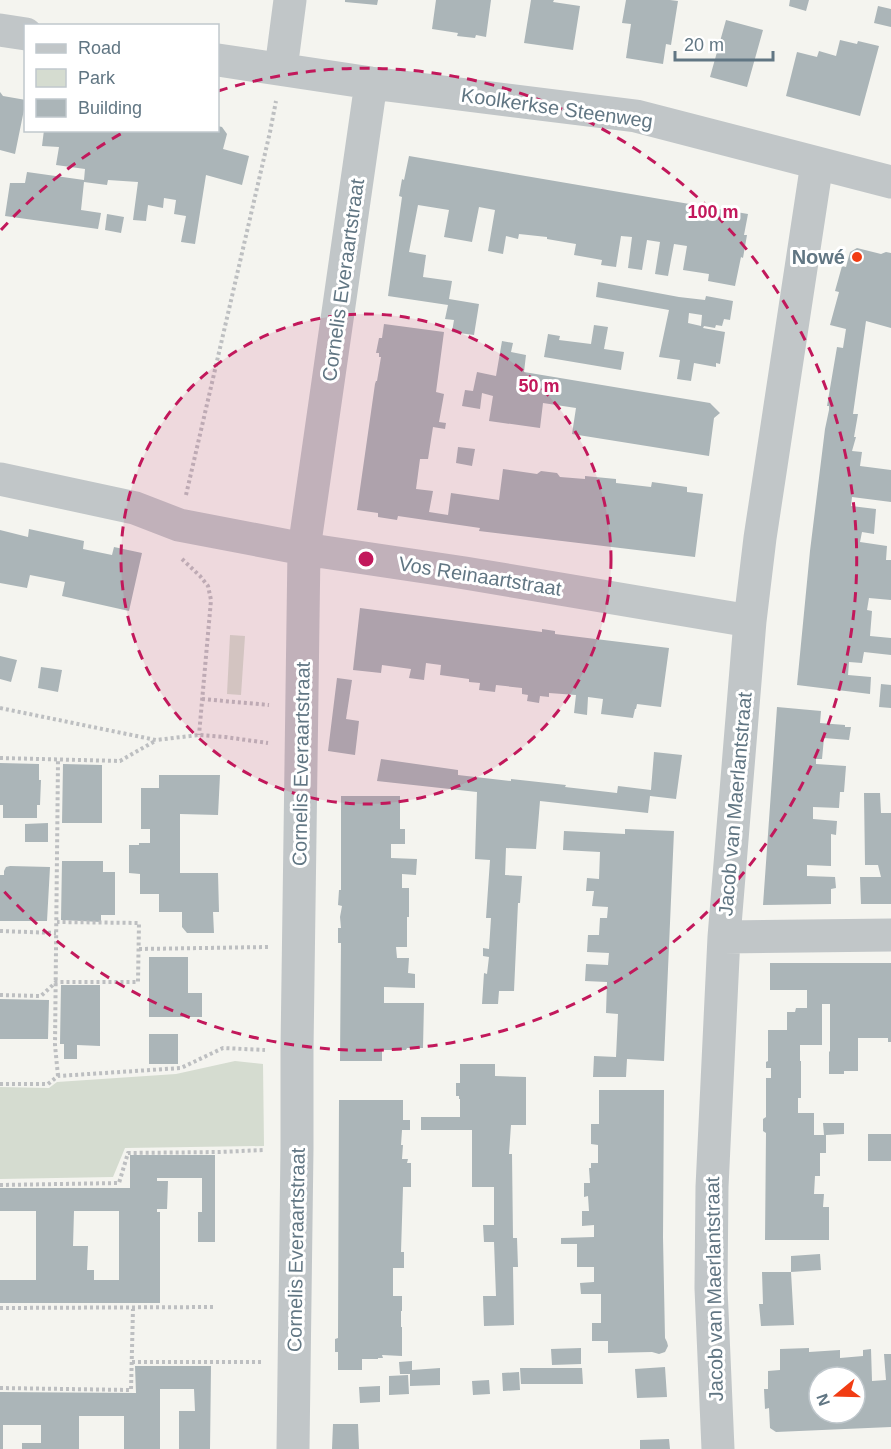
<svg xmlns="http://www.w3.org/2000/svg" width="891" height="1449" viewBox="0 0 891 1449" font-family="Helvetica,sans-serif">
  <rect width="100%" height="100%" fill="#f4f4ef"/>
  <!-- green -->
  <path fill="#d5dcd0" d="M230 635 245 636 241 695 227 694Z
    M235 1061 263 1064 264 1146 125 1148 113 1177 0 1179V1087L49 1088 57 1082 176 1074Z"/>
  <!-- building -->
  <path fill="#abb5b8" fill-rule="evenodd" d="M345 0H378L377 5 345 2Z
    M436 0H491L486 37 476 35 475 38 457 36 458 33 432 29Z
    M531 0H554L553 2 580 6 573 50 524 43Z
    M626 0H670L678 1 671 45 666 44 663 64 626 58 631 24 622 23Z
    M790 0H809L806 11 789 6Z
    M878 6 891 9V27L874 23Z
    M726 20 763 30 747 87 710 77Z
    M840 40 857 44 858 41 879 46 860 116 786 96 797 52 817 57 819 51 836 56Z
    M0 92 3 96 26 100 15 154 0 150Z
    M218 126 222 127 227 134 223 149 249 156 242 185 206 175 195 244 181 242 186 216 174 214 176 200 164 198 163 208 148 205 146 221 133 220 138 182 108 180 107 185 84 182 81 210 101 213 98 229 5 216 10 183H25L27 172 84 180 85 169 56 165 59 147 42 146 44 130H218Z
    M409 156 748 214 744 235H747L743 258 741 257 735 286 708 281 709 274 683 270 687 246 674 244 668 276 655 274 660 242 647 240 642 270 628 268 632 237 621 236 616 267 601 265 602 260 574 255 576 244 547 239V237L519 234 518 239 506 236 503 254 488 251 495 210 479 207 472 242 444 237 449 210 418 205 409 252 426 255 423 277 452 281 449 299 479 304 474 335 452 332 454 320 445 319 448 305 388 296 402 197 399 196 402 179 404 180Z
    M107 214 124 217 121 233 105 230Z
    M857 248 881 254 886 252 891 253V328L866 321 853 414H858L854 437H856L852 451 862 452 860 466 891 470V502L852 497 851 506 876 509 874 534 862 532 860 542 887 546 886 560H891V600L869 598 867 610 872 611 870 636 891 638V655L864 652 862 663 849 662 848 675 871 677 870 694 797 685 810 551 825 429 829 410V406H827L837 347 843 348 846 329 830 325 839 292 835 291 842 266 846 267 850 252Z
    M598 282 679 297 705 300 706 296 733 301 730 320 724 319 722 326 716 325 715 328 704 326 703 328 725 332 720 364 716 363V367L694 363 691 381 677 379 680 360 659 357 669 310 596 297ZM689 313 702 315 701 326 688 323Z
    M384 324 444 332 436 392 444 394 439 422 446 423 445 429 433 427 428 459H420L416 489 433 491 429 512 448 515 451 493 499 500 503 469 537 474 541 471 557 473 560 477 585 479V476L616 479V483L651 487 652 482 687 487V492L703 494 695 557 479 531 480 528 398 516 397 520 378 517V513L357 510 375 384 376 381H377L381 357H379V353H376L379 338H382Z
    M594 325 608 327 604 349 624 352 621 370 544 357 548 334 560 336 559 340 591 344Z
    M502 341 513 343 511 352 526 355 524 372 710 403 720 413 714 418 709 456 572 434 576 408 543 403 540 428 489 421 493 396 482 393 480 409 462 406 465 390 473 391 477 372 496 376Z
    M458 447 475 449 472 466 456 463Z
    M29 529 84 541 83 549 112 555 114 547 142 553 129 611 62 596 65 582 30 575 27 588 0 583V530L28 537Z
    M360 608 542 632V629L555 631V634L669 648 661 707 637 704 636 709H635L633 718 601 714 603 699 588 697 587 715 574 713 576 695 549 693V697L540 696 539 703 527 701 528 695 522 694V688L496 685 495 692 479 690 480 683 469 682V679L440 675 441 665 426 663 424 680 409 678 411 669 382 665 381 673 353 670Z
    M0 656 17 660 11 682 0 679Z
    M41 667 62 670 58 692 38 688Z
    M337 678 352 680 346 719 359 721 355 755 328 751Z
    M881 684 891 685V708L879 707Z
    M777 707 821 711 820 723 845 725V727H851L849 740 824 738 822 759H816V764L846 766 844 792H840L839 808 813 807V819L837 821 836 835 831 834V866L807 865V876L835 877 836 888 831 889V904L763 905Z
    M654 752 682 755 676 799 650 796 648 813 540 801 536 849 506 848 505 875 522 876 520 903H518L514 991H499L498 1004H482L484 973 487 974 489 957 483 956V948L489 949 491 918H486L490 860 475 859 477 792 377 781 381 759 458 770V775L511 781V779L566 785 565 787 617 793 618 786 651 790Z
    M0 763 39 764V780H41L40 805H37V818H3V805H0Z
    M63 764 102 765V823H62Z
    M159 775H220L218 815 180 814V873H218L219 912H213L214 933H187L182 927V912H159V894H140V874L129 873V845H139V843H150V829H141V788H159Z
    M864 793H880L881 813H891V904H861L860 877H881L878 865H865Z
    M341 796H400V829H405V844H391V858L417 859 416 875 402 874V888H409V917H407V947H396L397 958H409L408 973 415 974V988L384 987V1003H424L423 1048H407L406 1050H382V1061H340L341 943H338V928H341L340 917 342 906 338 905 339 890H341Z
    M48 823V842H25V824Z
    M625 829 674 831 664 1061 627 1059 626 1077H593L594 1056 616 1057 618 1014 606 1013 607 982 585 981 586 964 608 965 609 953 587 952 588 935H599L600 918H607L608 907 592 906 594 891H586L587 878 599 879 600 852 563 850 564 831 625 834Z
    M62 861H103V872H115V915H101V922L61 920Z
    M10 866 50 867 47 921H0V875H4V871L6 867Z
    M149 957H188V993H202V1017H149Z
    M770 963H891V1042H888V1038H858V1071H844V1074H829V1052L830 1051V1004H822V1045H800V1061H801V1098H798V1113H814V1135H824L823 1123H844V1134L826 1135V1153H820V1176H815L814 1194H824L823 1207H829V1240H765L766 1133 763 1131V1119L766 1117V1078H771V1068H766V1062L768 1061V1030H787V1012H795L796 1008H807V990H770Z
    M61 985H100V1046L77 1045V1059H64V1044H60Z
    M0 999 49 1000 48 1039H0Z
    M149 1034H178V1064H149Z
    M460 1064H495V1076L526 1077V1125H511L509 1154H512L513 1238H517L518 1267H513L514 1325 484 1326 483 1296H496L494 1242H484L483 1225H494V1187H472V1130H421V1117H460V1099H459V1096H456V1083H460Z
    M599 1090H664L663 1237 665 1338 667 1342 668 1346 665 1352 659 1354 652 1352 608 1353V1341H592V1323H601V1294H581L580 1283 594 1282V1267H577V1244H561V1238L594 1237V1225L582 1226V1211H589L588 1196 584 1197V1183H590L589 1168H591V1163H598V1145L591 1144V1124H599Z
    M339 1100H403V1120H410V1130H402L401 1145H403L402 1159H408L407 1163H411V1187H403L401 1252H404V1268H393V1296H402V1311H401V1327H402V1356L382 1355 383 1358H378V1359H362V1370H338V1352H335V1339L338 1338Z
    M868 1134H891V1161H868Z
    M130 1155H215V1242H198V1212H202V1178H157V1181H168L167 1209H157V1212H160V1303H0V1280H36V1211H0V1188H130ZM74 1211H119V1280H94V1270H87L88 1246H73Z
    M820 1254 821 1270 791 1272V1256Z
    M762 1272H791L794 1325 761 1326 759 1304H763Z
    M581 1348V1364L552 1365 551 1349Z
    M809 1348V1352L840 1350V1358L863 1356V1350L871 1349 872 1381 886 1380 884 1354H891V1427L776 1432 770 1428 769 1408 765 1409 764 1389H768V1371L780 1370V1349ZM819 1377H855V1413H819Z
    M412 1361V1370L440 1368V1385L410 1386V1374H400L399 1362Z
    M135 1366H211L210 1449H179V1411H195L194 1389H160V1449H124V1416H79V1449H22V1443H41V1425H3V1449H0V1392L136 1393Z
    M665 1367 667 1397 637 1398 635 1369Z
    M520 1368H582L583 1384H521Z
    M519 1372 520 1390 503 1391 502 1373Z
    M408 1375 409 1394 389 1395V1376Z
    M489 1380 490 1394 473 1395 472 1381Z
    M380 1386V1402L360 1403 359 1387Z
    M333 1424H358L359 1449H332Z
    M669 1439 670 1449H640V1440Z"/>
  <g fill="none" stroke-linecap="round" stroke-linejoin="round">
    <!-- path -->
    <path stroke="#bdbfc1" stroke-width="4" stroke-dasharray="3 3" stroke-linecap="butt" d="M186 495 270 132 276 101
      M182 559 200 576 208 586 211 600 199 735
      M202 699 269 705
      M0 708 156 740 199 735 225 737 268 743
      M0 758 120 761 155 741
      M0 931 56 933
      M139 949 268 947
      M0 995 41 996 56 982H138L139 923 57 922
      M58 1076 55 1045 58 760
      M0 1084H48L58 1076 181 1068 223 1048 265 1050
      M0 1185 119 1183 128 1153 219 1152 264 1150
      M0 1308 216 1307
      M132 1362H261
      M0 1388 131 1390 133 1309"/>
    <!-- minor -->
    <path stroke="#c1c6c8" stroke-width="33" d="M0 30 26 34
      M218 60 371 83 636 116 891 182
      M281 69 290 0
      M0 479 135 508 179 525 304 549 465 573 750 621
      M724 937 891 935
      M293 1449 297 1148V1050L304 549 371 83
      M718 1449 711 1288 712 1187 724 937 750 621 760 538 817 163"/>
  </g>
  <!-- distance rings -->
  <circle cx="366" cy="559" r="245" fill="#c2185b" fill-opacity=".12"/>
  <g fill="none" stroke="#c2185b" stroke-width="3" stroke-dasharray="10 8">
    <circle cx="366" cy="559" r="245"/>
    <path d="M1 230A491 491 0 0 1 124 132M218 91A491 491 0 1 1 1 888"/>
  </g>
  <!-- markers -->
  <circle fill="#f13c13" stroke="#fff" stroke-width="2" cx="857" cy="257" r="6"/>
  <g text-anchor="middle" stroke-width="6" stroke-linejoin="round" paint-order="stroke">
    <!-- street labels -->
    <g font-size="20" fill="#617683" stroke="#fff">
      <text transform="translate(557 108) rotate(8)" y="7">Koolkerkse Steenweg</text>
      <text transform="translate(343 280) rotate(-82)" y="7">Cornelis Everaartstraat</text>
      <text transform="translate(480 576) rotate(9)" y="7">Vos Reinaartstraat</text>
      <text transform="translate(301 764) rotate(-89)" y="7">Cornelis Everaartstraat</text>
      <text transform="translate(735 804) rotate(-85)" y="7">Jacob van Maerlantstraat</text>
      <text transform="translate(296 1250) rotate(-89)" y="7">Cornelis Everaartstraat</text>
      <text transform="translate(714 1289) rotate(-91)" y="7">Jacob van Maerlantstraat</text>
    </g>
    <!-- poi labels -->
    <g font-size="20" font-weight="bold" fill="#617683" stroke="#fff" text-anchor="end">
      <text x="845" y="264">Nowé</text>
    </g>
  </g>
  <circle cx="366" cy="559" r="9" fill="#c2185b" stroke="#fff" stroke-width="3"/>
  <g font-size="18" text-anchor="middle" font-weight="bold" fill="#c2185b" stroke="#fff" stroke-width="6" stroke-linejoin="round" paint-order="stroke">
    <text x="713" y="218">100 m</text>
    <text x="539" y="392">50 m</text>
  </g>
  <!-- legend -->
  <rect x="24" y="24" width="195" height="108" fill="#ffffff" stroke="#c0c8cd" stroke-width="1.5"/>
  <rect x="36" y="44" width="30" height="9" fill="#c1c6c8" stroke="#c0c8cd" stroke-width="1.5"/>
  <text x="78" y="54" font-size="18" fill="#617683">Road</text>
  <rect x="36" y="69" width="30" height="18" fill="#d5dcd0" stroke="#c0c8cd" stroke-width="1.5"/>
  <text x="78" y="84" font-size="18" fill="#617683">Park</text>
  <rect x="36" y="99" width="30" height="18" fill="#abb5b8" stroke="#c0c8cd" stroke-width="1.5"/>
  <text x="78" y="114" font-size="18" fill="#617683">Building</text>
  <!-- north arrow -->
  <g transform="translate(837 1395) rotate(251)"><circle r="28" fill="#ffffff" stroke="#c0c8cd" stroke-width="1.5"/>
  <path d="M0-4.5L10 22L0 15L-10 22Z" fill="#f13c13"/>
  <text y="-9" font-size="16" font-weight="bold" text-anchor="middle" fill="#617683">N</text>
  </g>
  <!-- scale -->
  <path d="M675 51v9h98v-9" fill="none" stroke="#617683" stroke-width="3"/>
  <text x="684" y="51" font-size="18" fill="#617683" stroke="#ffffff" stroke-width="4.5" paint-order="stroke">20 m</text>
</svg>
